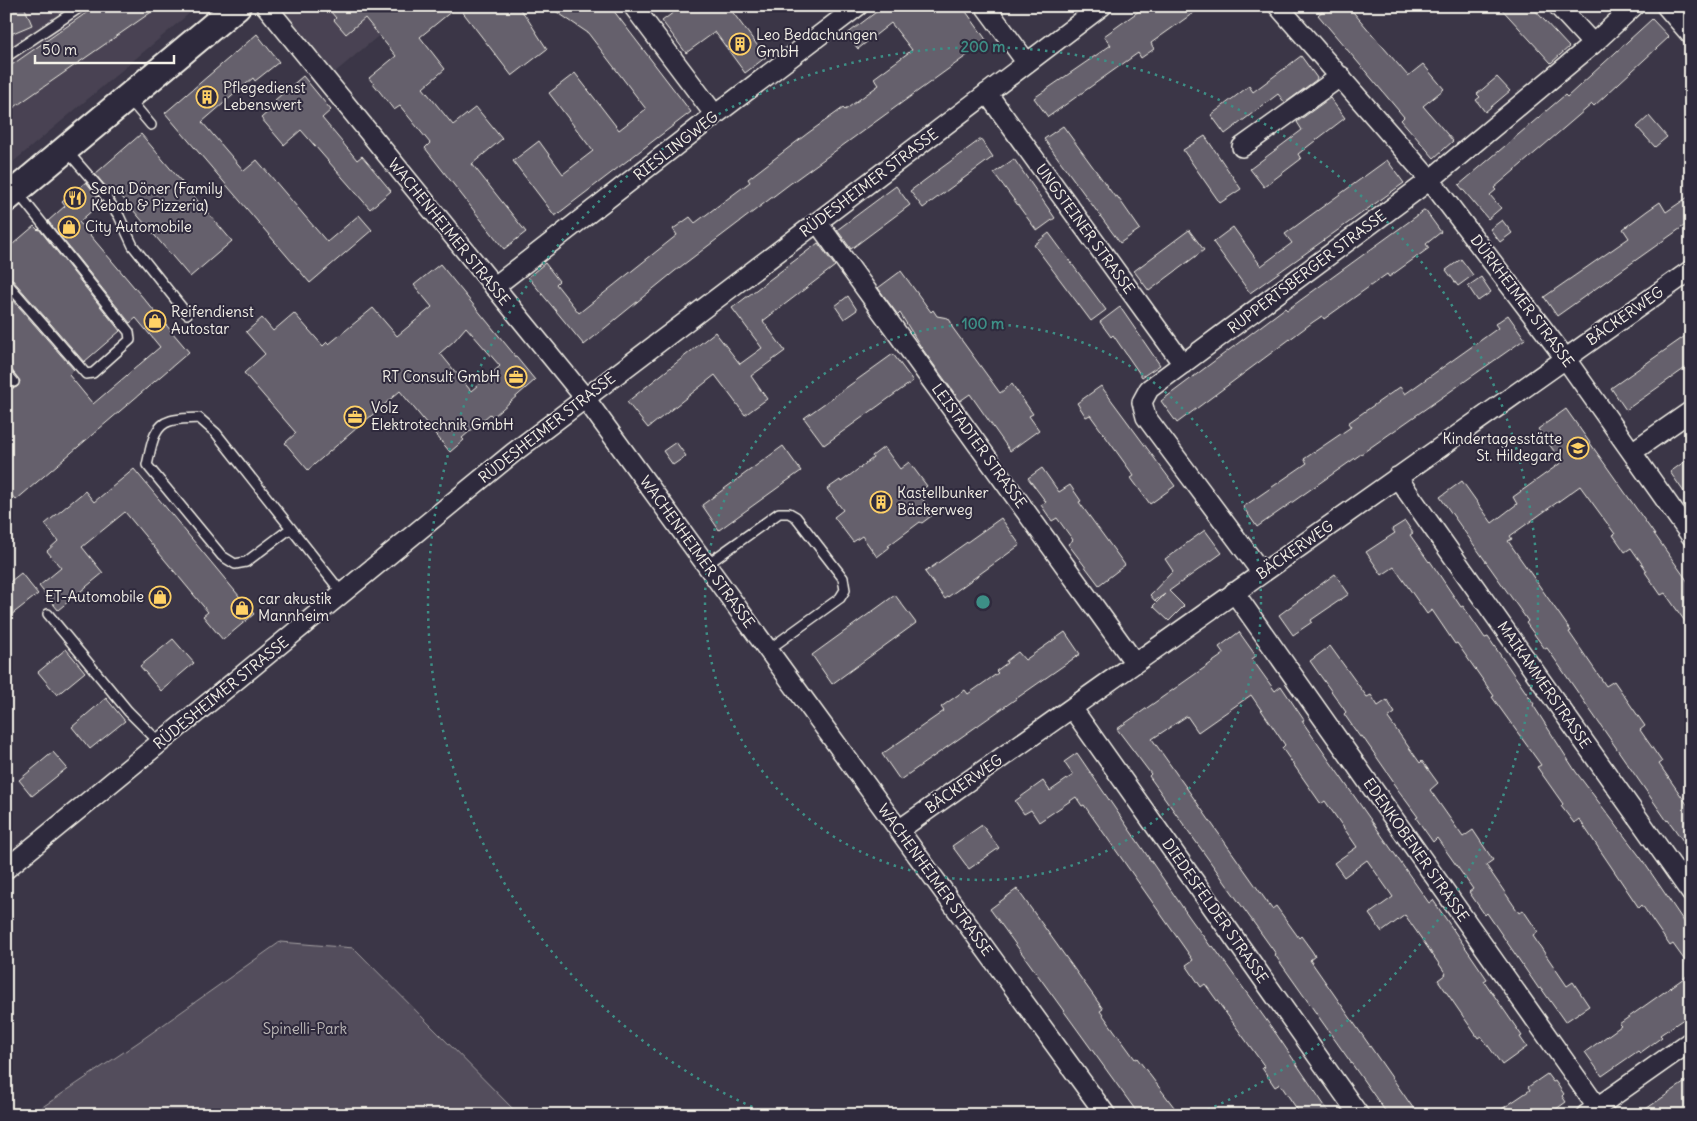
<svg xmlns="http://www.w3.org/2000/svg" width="1697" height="1121" viewBox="0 0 1697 1121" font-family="Delius,sans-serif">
  <rect width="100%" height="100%" fill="#3b3647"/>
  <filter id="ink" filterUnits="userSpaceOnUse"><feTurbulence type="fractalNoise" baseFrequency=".02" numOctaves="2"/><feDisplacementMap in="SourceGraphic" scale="10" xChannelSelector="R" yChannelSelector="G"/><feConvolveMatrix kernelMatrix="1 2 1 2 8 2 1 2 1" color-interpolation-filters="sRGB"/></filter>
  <g filter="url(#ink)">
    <!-- built -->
    <path fill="#484352" d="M6 6H198L6 168Z
      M278 6H403L407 12 334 73Z"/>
    <!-- green -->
    <path fill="#534e5c" stroke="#a4a0a2" d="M280 942 354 948 519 1115H29L38 1110 143 1039Z"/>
    <!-- building -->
    <path fill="#65616c" stroke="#f4f1e8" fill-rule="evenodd" d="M6 6H24L32 25 6 36Z
      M96 6H160L6 113V69Z
      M326 6H458L420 37 445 69 423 88 453 125 476 107 502 139 472 164 526 232 504 249 425 148 430 143 400 106 394 110 369 78 396 56 365 18 346 34 334 20 336 18Z
      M458 6H517L525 15 547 49 512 76Z
      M548 6H610L691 112 555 216 513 161 539 141 563 174 593 151 549 93 575 73 619 130 646 109 588 33Z
      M682 6H728L766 57 745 73 715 32 686 53 662 21Z
      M884 6H962L987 41 791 183 675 271 584 345 528 277 545 263 559 281 556 284 579 313 677 235 673 229 690 217 695 223 750 182 748 179 808 133 843 108 845 110 879 85 874 78 912 50 891 23 858 49 847 34Z
      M1146 6H1203L1151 43 1154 49 1141 58 1138 53 1048 117 1034 98 1111 45 1104 36Z
      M1328 6H1348L1408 76 1423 64 1444 89 1423 106 1453 141 1434 158 1401 120 1404 117 1318 15Z
      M1499 6H1531L1569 47 1551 63Z
      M1652 19 1669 37 1594 106 1592 104 1494 188 1496 190 1490 195 1501 208 1488 219 1459 185 1565 95 1567 97Z
      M257 34 279 62 255 81 253 78 202 122 244 171 257 160 327 242 359 215 372 230 310 283 165 113Z
      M1301 56 1317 78 1316 80 1285 103 1278 94 1225 134 1211 115 1249 86 1253 92Z
      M303 76 331 110 322 118 357 160 362 156 391 191 370 209 301 130 284 145 261 118 278 103 275 100Z
      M1497 77 1510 91 1485 112 1476 100 1480 97 1477 94Z
      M1330 98 1345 118 1298 154 1301 159 1264 187 1250 169 1302 130 1297 122 1298 121Z
      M1649 116 1667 137 1655 147 1637 127Z
      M1063 126 1115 197 1117 196 1140 229 1120 243 1044 139Z
      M141 134 232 241 190 277 116 190 112 194 95 174Z
      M1205 136 1241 189 1220 203 1183 150Z
      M981 139 993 157 923 208 910 191Z
      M1014 159 1055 218 1037 231 994 173Z
      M1387 160 1404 183 1250 293 1213 242 1233 227 1261 266 1292 243 1285 234Z
      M86 182 102 202 79 222 189 352 16 500 6 489V383L12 388H15L18 386 20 381 11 369 6 367V292L74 370 69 375 93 404 160 347 136 318 130 323 48 221 65 206 62 202Z
      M896 186 910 205 851 249 837 230Z
      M1691 195V221L1557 316 1544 297 1629 238 1623 229 1647 211 1660 202 1666 212Z
      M1425 210 1441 232 1426 244 1429 248 1389 277 1387 274 1324 319 1322 316 1313 322 1177 423 1161 401 1285 308 1287 310Z
      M1502 220 1512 233 1500 242 1490 229Z
      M34 226 38 230 39 229 120 331 84 362 11 278 6 276V250Z
      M1189 230 1204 250 1149 291 1134 271Z
      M1049 233 1106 310 1091 321 1034 245Z
      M818 243 835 266 763 321 785 351 751 376 767 399 745 415 715 375 648 428 627 402 715 332 740 364 762 348 732 308Z
      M1461 259 1473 275 1458 286 1446 270Z
      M440 264 535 380 493 417 490 414 462 438 464 440 450 452 400 391 308 470 285 443 296 433 244 373 265 354 246 332 262 318 273 331 294 313 323 346 327 342 329 344 373 308 397 336 432 307 414 285ZM466 327 500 366 471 391 440 353 454 341Z
      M901 271 931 312 933 310 937 316 948 318 951 322 952 327 1000 393 1012 384 1033 414 1029 416 1039 430 1010 451 970 394 960 401 921 347 900 313 898 315 878 288Z
      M1481 277 1491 292 1478 301 1468 286Z
      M848 296 857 310 844 319 835 306Z
      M1120 307 1160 365 1142 377 1113 335 1111 337 1100 322Z
      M1508 315 1525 339 1257 527 1243 507 1307 463 1304 459 1351 427 1348 423 1400 387 1405 394 1498 328 1495 324Z
      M1691 332V364L1626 410 1611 388Z
      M893 354 913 381 824 445 804 418Z
      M1101 386 1175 486 1150 504 1131 478 1134 476 1090 415 1086 417 1077 403Z
      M1566 409 1691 586V630L1665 593 1661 595 1645 572 1647 571 1631 548 1625 552 1613 535 1615 534 1580 486 1510 536 1512 539 1508 541 1571 631 1569 632 1606 686 1614 681 1645 726 1640 730 1662 762 1659 764 1691 810V852L1668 820 1667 821 1547 648 1545 649 1526 623 1528 621 1440 497 1462 481 1492 523 1517 504 1513 497 1562 462 1538 429Z
      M676 442 686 456 673 465 663 451Z
      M783 446 801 471 719 530 702 505Z
      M884 447 900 469 909 462 927 486 918 493 934 514 922 523 920 522 888 546 890 547 877 557 862 536 853 542 834 517 843 510 827 489 840 480 841 482 873 458 872 456Z
      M1691 457V502L1670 472Z
      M1042 468 1059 492 1070 485 1081 501 1079 502 1125 565 1099 585 1068 544 1073 540 1057 518 1052 521 1041 505 1046 502 1028 478Z
      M134 469 254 614 223 640 203 616 208 612 125 512 82 547 103 573 58 610 39 586 61 568 47 551 58 541 45 524 85 491 94 502Z
      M1001 518 1020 545 945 599 925 572Z
      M1405 521 1413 533 1410 535 1429 562 1430 561 1461 607 1463 606 1485 638 1488 637 1534 704 1533 705 1576 772 1641 858 1691 932V969L1673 944 1670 946 1642 905 1639 908 1579 819 1574 823 1561 806 1563 804 1537 767 1541 765 1492 697 1494 696 1457 643 1455 644 1432 610 1427 614 1394 567 1382 575 1366 552 1395 533 1392 529Z
      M1205 530 1222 553 1169 591 1184 606 1169 621 1153 606 1165 594 1155 601 1150 595 1173 571 1165 559Z
      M21 573 38 594 6 619V585Z
      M1335 574 1349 594 1311 620 1312 622 1293 635 1279 615Z
      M895 595 916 623 832 684 812 655Z
      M1065 632 1080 654 900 780 882 754 944 711 941 707 965 690 968 694 998 673 996 671 1007 663 1006 661 1018 652 1025 660Z
      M1239 632 1256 656 1252 659 1275 691 1281 686 1304 720 1302 721 1324 753 1429 903 1433 900 1487 979 1484 981 1522 1036 1520 1037 1527 1047 1502 1065 1481 1036 1478 1038 1438 980 1446 974 1405 915 1382 932 1369 914 1393 897 1367 860 1344 877 1334 863 1357 847 1325 801 1321 804 1282 748 1285 745 1251 695 1198 732 1187 716 1152 739 1272 909 1276 906 1299 938 1301 936 1312 951 1315 956 1310 960 1418 1115H1388L1275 955 1276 954 1149 776 1151 774 1117 729 1224 654 1219 647Z
      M173 639 194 663 161 691 140 666Z
      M1330 646 1367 697 1371 695 1378 706 1387 700 1395 713 1388 718 1420 763 1422 761 1438 783 1430 790 1463 837 1473 830 1493 860 1486 865 1519 913 1523 910 1538 932 1533 936 1567 986 1573 982 1589 1006 1565 1022 1541 988 1539 989 1487 913 1485 915 1469 892 1473 889 1437 838 1433 842 1416 818 1418 817 1393 783 1394 782 1362 736 1360 737 1344 714 1346 712 1310 661Z
      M66 649 85 672 57 695 38 672Z
      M106 698 125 721 90 749 72 727Z
      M53 752 67 768 32 796 19 780Z
      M1077 753 1190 918 1211 947 1213 946 1277 1035 1331 1115H1301L1280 1084 1275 1087 1262 1068 1265 1067 1205 984 1201 987 1186 965 1193 960 1084 805 1082 806 1076 797 1039 822 1031 810 1024 814 1015 801 1043 781 1050 791 1073 775 1064 762Z
      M982 825 999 848 969 869 952 846Z
      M1017 889 1103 1009 1100 1011 1135 1059 1137 1058 1180 1115H1139L990 909Z
      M1691 973V1014L1660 1035 1662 1037 1640 1053 1638 1051 1602 1076 1585 1052 1621 1026 1619 1024Z
      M1547 1074 1553 1082 1555 1081 1564 1094 1562 1096 1566 1102 1548 1115H1493L1530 1090 1528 1087Z
      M1691 1078V1115H1637Z"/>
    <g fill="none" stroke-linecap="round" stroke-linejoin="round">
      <!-- lane casing -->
      <g stroke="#f4f1e8" stroke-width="12">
        <path id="lane" d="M6 57 82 6
          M130 100 151 125
          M67 151 101 190 119 216 133 246 187 314
          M6 282 86 374 93 373 130 340 129 332 18 193
          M6 373 14 382
          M291 528 246 562 235 564 222 556 147 465C151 450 152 426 170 421 179 418 190 419 199 418L216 433 342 593
          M706 565 779 513H789L796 517 843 578 845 590 840 598 768 650
          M48 614 128 711 160 743"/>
      </g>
      <!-- street casing -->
      <g stroke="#f4f1e8" stroke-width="22">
        <path id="street" d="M266 6 585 398 1106 1115
          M633 6 715 115
          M985 6 1027 63
          M1278 6 1430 180 1565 358 1691 536
          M1558 6 1593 44
          M1666 6 1691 35
          M987 93 1183 364
          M1242 147 1341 76
          M823 230 1135 663
          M494 287 715 115 858 6
          M1632 452 1691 411
          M1397 477 1691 893
          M1262 573 1146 417 1142 402 1149 389 1430 180 1593 44 1634 6
          M1234 592 1597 1107
          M1072 708 1359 1115
          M899 830 1691 270
          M6 869 513 453 1102 6
          M1586 1115 1691 1041"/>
      </g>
      <!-- secondary casing -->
      <g stroke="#f4f1e8" stroke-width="30">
        <path id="secondary" d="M6 199 237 6"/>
      </g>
      <!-- lane -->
      <use href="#lane" stroke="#2f2a3d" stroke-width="9"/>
      <!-- street -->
      <use href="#street" stroke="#2f2a3d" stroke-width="19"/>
      <!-- secondary -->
      <use href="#secondary" stroke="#2f2a3d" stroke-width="26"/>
    </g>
  </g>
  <!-- distance rings -->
  <g fill="none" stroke="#3d8f86" stroke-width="2.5" stroke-dasharray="2.5 5">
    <circle cx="983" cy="602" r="278"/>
    <path d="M766 1113A555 555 0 1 1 1200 1113"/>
  </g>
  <!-- icons -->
  <defs>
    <g id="building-ring" transform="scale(1.125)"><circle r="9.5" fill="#2f2a3d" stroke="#ffd166" stroke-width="1.5"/><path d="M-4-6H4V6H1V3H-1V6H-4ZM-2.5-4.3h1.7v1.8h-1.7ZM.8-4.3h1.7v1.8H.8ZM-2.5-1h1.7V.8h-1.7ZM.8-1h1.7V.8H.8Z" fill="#ffd166"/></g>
    <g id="restaurant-ring" transform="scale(1.125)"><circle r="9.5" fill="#2f2a3d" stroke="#ffd166" stroke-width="1.5"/><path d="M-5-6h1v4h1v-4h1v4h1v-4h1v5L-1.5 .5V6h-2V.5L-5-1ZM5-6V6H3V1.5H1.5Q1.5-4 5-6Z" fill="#ffd166"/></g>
    <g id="shop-ring" transform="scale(1.125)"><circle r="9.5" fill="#2f2a3d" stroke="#ffd166" stroke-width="1.5"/><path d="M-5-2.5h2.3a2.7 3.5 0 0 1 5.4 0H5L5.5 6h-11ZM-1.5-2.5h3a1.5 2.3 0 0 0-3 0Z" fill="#ffd166"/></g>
    <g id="office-ring" transform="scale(1.125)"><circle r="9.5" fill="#2f2a3d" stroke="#ffd166" stroke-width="1.5"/><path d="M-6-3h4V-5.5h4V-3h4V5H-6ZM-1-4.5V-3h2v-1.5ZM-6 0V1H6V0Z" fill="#ffd166"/></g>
    <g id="school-ring" transform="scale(1.125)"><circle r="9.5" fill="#2f2a3d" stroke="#ffd166" stroke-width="1.5"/><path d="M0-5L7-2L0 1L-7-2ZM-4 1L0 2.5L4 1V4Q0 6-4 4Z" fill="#ffd166"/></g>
  </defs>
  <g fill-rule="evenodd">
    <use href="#building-ring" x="740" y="44"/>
    <use href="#building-ring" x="207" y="97"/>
    <use href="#restaurant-ring" x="75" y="198"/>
    <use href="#shop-ring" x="69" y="227"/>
    <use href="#shop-ring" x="155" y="321"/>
    <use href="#office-ring" x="516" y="377"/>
    <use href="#office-ring" x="355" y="417"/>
    <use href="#school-ring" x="1578" y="448"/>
    <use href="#building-ring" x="881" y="502"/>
    <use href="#shop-ring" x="160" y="597"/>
    <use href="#shop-ring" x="242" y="608"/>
  </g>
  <g text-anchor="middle" stroke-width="4" stroke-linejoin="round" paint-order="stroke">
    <!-- poi labels -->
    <g font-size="15" fill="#f4f1e8" stroke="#2f2a3d" text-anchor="start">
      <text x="756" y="40">Leo Bedachungen<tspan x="756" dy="17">GmbH</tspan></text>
      <text x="223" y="93">Pflegedienst<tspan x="223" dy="17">Lebenswert</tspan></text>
      <text x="91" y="194">Sena Döner (Family<tspan x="91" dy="17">Kebab &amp; Pizzeria)</tspan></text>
      <text x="85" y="232">City Automobile</text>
      <text x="171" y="317">Reifendienst<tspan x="171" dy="17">Autostar</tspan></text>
      <text x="500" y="382" text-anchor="end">RT Consult GmbH</text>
      <text x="371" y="413">Volz<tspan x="371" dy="17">Elektrotechnik GmbH</tspan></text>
      <text x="1562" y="444" text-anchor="end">Kindertagesstätte<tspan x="1562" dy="17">St. Hildegard</tspan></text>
      <text x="897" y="498">Kastellbunker<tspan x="897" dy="17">Bäckerweg</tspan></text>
      <text x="144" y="602" text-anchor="end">ET-Automobile</text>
      <text x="258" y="604">car akustik<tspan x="258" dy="17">Mannheim</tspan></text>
    </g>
    <!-- street labels -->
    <g font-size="15" fill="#f4f1e8" stroke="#2f2a3d">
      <text transform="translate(676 146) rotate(-38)" y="5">RIESLINGWEG</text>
      <text transform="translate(869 183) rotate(-37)" y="5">RÜDESHEIMER STRASSE</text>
      <text transform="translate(1085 229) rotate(54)" y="5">UNGSTEINER STRASSE</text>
      <text transform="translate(449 232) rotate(51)" y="5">WACHENHEIMER STRASSE</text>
      <text transform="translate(1307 272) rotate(-37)" y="5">RUPPERTSBERGER STRASSE</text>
      <text transform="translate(1522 301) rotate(53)" y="5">DÜRKHEIMER STRASSE</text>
      <text transform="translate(1625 316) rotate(-35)" y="5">BÄCKERWEG</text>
      <text transform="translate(547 428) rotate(-38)" y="5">RÜDESHEIMER STRASSE</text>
      <text transform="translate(979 446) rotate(54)" y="5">LEISTADTER STRASSE</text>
      <text transform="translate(1295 550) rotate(-35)" y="5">BÄCKERWEG</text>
      <text transform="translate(697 552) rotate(54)" y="5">WACHENHEIMER STRASSE</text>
      <text transform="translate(1544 685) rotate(55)" y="5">MAIKAMMERSTRASSE</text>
      <text transform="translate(221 693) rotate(-39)" y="5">RÜDESHEIMER STRASSE</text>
      <text transform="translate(964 784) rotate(-35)" y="5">BÄCKERWEG</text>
      <text transform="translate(1416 850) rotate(55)" y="5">EDENKOBENER STRASSE</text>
      <text transform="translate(935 880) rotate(54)" y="5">WACHENHEIMER STRASSE</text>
      <text transform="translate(1215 911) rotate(55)" y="5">DIEDESFELDER STRASSE</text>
    </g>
    <!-- park labels -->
    <g font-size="15" fill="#bcb8b7" stroke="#2f2a3d">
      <text x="305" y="1034">Spinelli-Park</text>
    </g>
  </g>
  <circle cx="983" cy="602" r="8" fill="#3d8f86" stroke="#2f2a3d" stroke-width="2.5"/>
  <g font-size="15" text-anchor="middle" font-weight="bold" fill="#3d8f86" stroke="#2f2a3d" stroke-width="4" stroke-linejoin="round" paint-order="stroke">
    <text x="983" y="52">200 m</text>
    <text x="983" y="329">100 m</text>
  </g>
  <!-- margin -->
  <rect width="1697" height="1121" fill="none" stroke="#2f2a3d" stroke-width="25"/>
  <rect x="12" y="12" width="1672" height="1096" fill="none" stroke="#f4f1e8" stroke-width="2" filter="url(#ink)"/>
  <!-- scale -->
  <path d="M35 55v8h139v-8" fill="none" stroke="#f4f1e8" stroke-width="2.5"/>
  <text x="42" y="55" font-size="15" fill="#f4f1e8" stroke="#2f2a3d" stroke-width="4" paint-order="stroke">50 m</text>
</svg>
